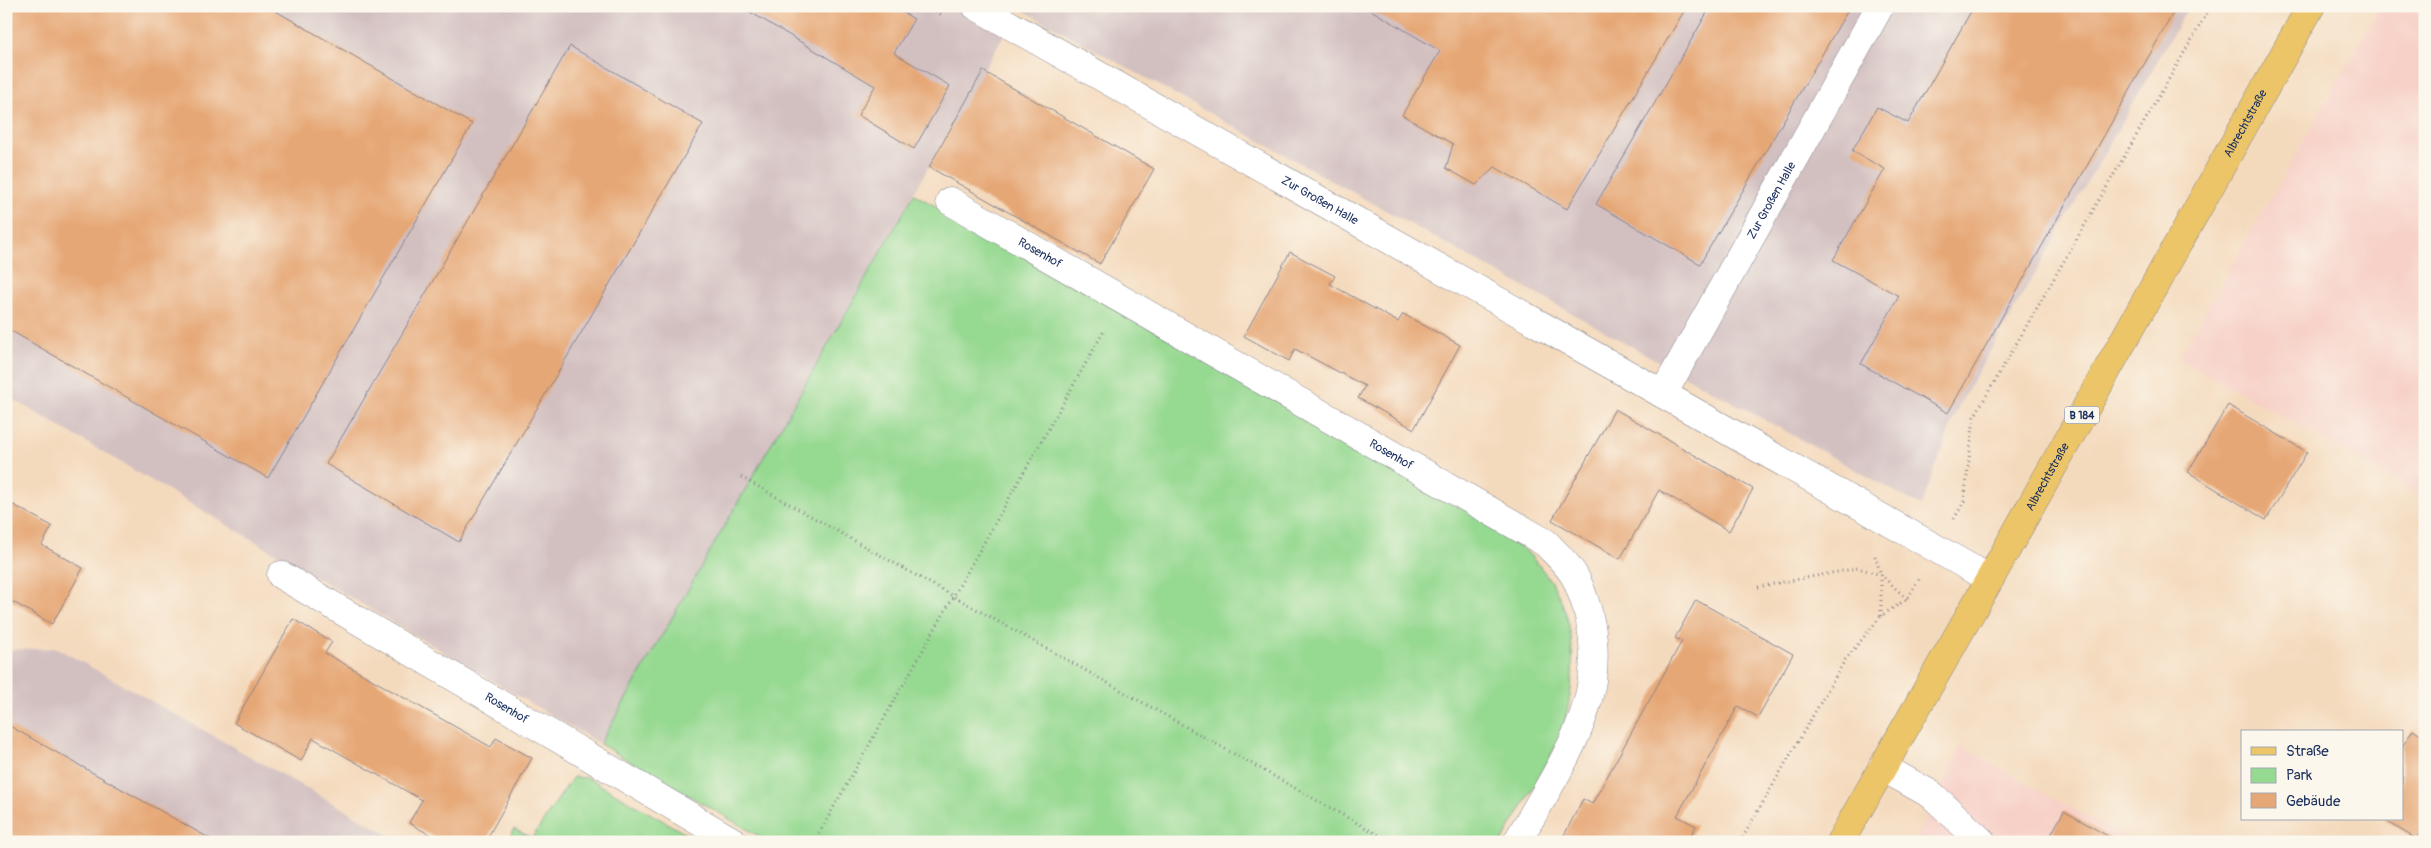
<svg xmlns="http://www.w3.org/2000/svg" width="2431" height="848" viewBox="0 0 2431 848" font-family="Pangolin,sans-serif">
  <rect width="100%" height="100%" fill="#fbf7ec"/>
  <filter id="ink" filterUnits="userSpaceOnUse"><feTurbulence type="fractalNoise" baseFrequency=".02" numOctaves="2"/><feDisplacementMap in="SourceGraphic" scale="10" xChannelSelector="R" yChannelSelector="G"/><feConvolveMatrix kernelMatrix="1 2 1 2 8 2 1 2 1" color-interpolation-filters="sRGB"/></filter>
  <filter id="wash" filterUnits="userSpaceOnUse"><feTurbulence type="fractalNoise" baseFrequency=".0096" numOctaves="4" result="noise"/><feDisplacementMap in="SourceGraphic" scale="20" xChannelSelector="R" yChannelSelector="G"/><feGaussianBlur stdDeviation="1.12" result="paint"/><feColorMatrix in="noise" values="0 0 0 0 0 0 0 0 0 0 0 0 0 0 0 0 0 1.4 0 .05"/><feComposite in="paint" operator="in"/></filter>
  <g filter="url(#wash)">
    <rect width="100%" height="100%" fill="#f4dabd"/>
    <!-- built -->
    <path fill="#f7d1c8" d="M2381 6H2425V497L2179 358Z
      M1962 747 2133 842H1913Z"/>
    <!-- industrial -->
    <path fill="#d2bfc0" d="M6 6H2189L1959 405 1921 506 1019 8 600 744 6 395Z
      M57 648 402 842H6V650Z"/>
    <!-- green -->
    <path fill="#96d991" stroke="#588478" d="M914 194 1497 525C1523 547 1549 571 1562 603 1579 643 1574 707 1556 745 1540 778 1519 810 1502 842H769L600 744Z
      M573 777 588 778 700 842H507L514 829 532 838Z"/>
    <g id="blocks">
      <!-- building -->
      <path fill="#e6a776" d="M6 6H267L472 124 268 478 6 328Z
        M740 6H892L914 19 894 53 950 86 914 149 858 115 875 86Z
        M1364 6H1687L1567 209 1495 167 1476 185 1446 168 1453 144 1402 115 1440 51Z
        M1711 6H1841L1848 10 1700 264 1596 204Z
        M1974 6H2177L1948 413 1861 364 1899 296 1833 260 1885 169 1852 151 1877 107 1908 123Z
        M570 46 703 124 459 542 326 464Z
        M983 71 1154 169 1100 264 929 167Z
        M1290 252 1335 276 1330 284 1398 322 1403 314 1460 345 1414 429 1358 398 1365 386 1295 349 1289 361 1244 336Z
        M2228 405 2307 452 2266 520 2188 472Z
        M1615 409 1753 489 1729 531 1659 490 1620 559 1552 520Z
        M6 501 52 526 42 545 83 568 52 624 6 598Z
        M1696 600 1793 654 1758 717 1738 706 1677 816 1696 826 1687 842H1572L1563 837 1583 799 1592 804 1682 641 1675 638Z
        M293 619 332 642 325 653 491 747 496 738 532 758 485 842H443L409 823 422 800 313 738 301 761 234 723Z
        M6 724 216 842H6Z
        M2413 730 2425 738V824L2416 839 2383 819H2402V747Z
        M2064 811 2118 842H2047Z"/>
    </g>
  </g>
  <g filter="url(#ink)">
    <use href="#blocks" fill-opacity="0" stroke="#88848e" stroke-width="1"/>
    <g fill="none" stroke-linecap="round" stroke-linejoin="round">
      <!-- minor casing -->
      <g stroke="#88848e" stroke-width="29">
        <g id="minor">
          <path id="s1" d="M976 6 1990 579"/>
          <path id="s2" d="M950 201 1546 543C1556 554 1571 567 1577 581 1623 684 1566 755 1517 842"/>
          <path id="s3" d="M1663 394 1880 6"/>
          <path id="s4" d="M281 575 734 842"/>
          <path d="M1882 767 1932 795 1982 842"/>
        </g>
      </g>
      <!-- major casing -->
      <g stroke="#88848e" stroke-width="29">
        <g id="major">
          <path id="s5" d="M1840 842 1990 579 2311 6"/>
        </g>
      </g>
      <!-- path -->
      <path stroke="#88848e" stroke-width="3" stroke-dasharray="1 4" stroke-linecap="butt" d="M927 6 942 15
        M741 477 1391 842
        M1954 519 1964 502 1974 417 2211 6
        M1875 556 1881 575V616
        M1758 587 1858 568 1881 575 1907 599
        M814 842 1104 331
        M1740 842 1845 660 1881 616 1907 599 1920 578"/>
      <!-- minor -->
      <use href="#minor" stroke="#fff" stroke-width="28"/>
      <!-- major -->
      <use href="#major" stroke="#ecc569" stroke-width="28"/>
    </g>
  </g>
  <g text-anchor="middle" stroke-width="4" stroke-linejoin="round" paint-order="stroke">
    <!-- shield labels -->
    <rect fill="#fbf7ec" stroke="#5e6b89" stroke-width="1" x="2064.5" y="406.5" width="35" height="17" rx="4"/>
    <g font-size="11" font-weight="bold" fill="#1b2f5e">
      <text x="2082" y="419">B 184</text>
    </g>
    <!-- street labels -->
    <g font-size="12" fill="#1b2f5e" stroke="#fbf7ec">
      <text dy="4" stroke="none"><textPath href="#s5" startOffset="825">Albrechtstraße</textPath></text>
      <text dy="4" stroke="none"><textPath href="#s1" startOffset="395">Zur Großen Halle</textPath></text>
      <text dy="4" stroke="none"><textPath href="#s3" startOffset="222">Zur Großen Halle</textPath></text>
      <text dy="4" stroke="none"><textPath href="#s2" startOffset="104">Rosenhof</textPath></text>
      <text dy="4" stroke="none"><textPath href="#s2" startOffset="509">Rosenhof</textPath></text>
      <text dy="4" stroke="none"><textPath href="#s5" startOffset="420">Albrechtstraße</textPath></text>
      <text dy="4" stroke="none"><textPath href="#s4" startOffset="262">Rosenhof</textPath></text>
    </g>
  </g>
  <!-- margin -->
  <rect width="2431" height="848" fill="none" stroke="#fbf7ec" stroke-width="25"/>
  <!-- legend -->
  <rect x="2241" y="730" width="162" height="90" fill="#fbf7ec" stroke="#a1a7b3"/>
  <rect x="2251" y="747" width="25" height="8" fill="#ecc569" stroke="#a1a7b3"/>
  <text x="2286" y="756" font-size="15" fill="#1b2f5e">Straße</text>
  <rect x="2251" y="768" width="25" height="15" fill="#96d991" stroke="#a1a7b3"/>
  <text x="2286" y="780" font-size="15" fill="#1b2f5e">Park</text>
  <rect x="2251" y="793" width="25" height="15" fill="#e6a776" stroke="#a1a7b3"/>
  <text x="2286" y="806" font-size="15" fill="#1b2f5e">Gebäude</text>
</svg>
